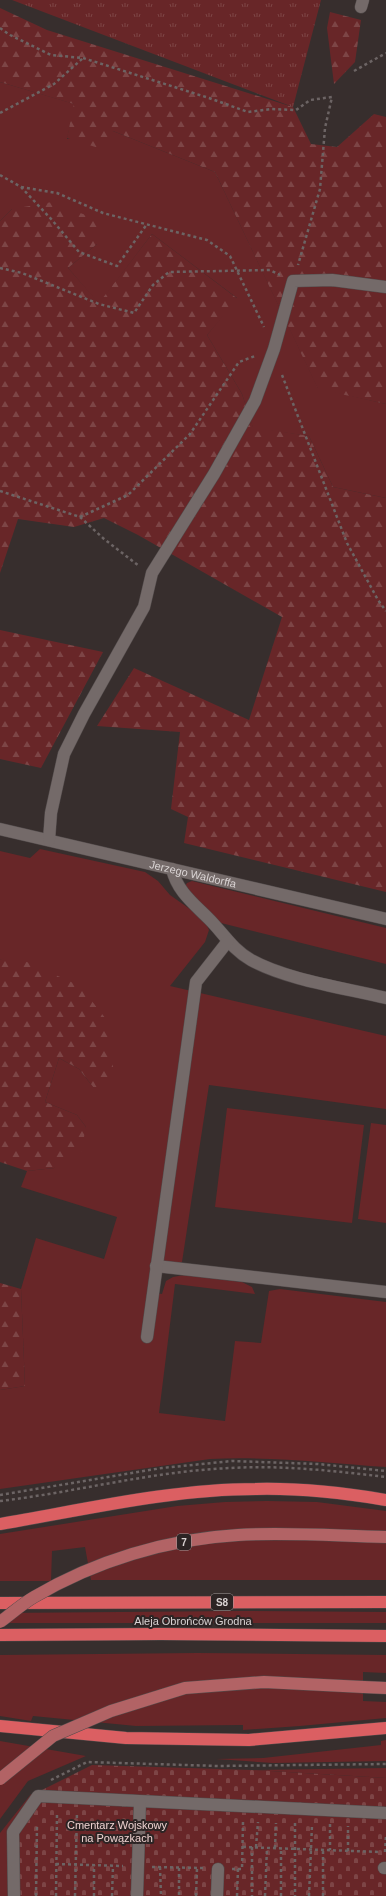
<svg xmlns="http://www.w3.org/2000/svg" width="386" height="1896" viewBox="0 0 386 1896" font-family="Arial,sans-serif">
  <defs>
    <pattern id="forest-firs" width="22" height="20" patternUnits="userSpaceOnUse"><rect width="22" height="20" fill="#682628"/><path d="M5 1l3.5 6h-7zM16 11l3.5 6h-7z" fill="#7d4546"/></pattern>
    <pattern id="cemetery-stones" width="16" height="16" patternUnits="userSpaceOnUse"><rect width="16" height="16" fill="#682628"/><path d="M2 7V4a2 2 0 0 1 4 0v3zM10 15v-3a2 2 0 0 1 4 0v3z" fill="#7d4546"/></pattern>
    <pattern id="park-tufts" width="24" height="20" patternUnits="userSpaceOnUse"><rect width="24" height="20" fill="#682628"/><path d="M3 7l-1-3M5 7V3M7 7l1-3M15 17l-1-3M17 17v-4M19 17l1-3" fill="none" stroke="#7d4546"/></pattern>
  </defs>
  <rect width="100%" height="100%" fill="#372e2d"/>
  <!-- grass -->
  <path fill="#682628" d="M0 82 75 104 67 139 113 131 215 172 318 388 386 404V498L333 487 309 436 253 428 242 394 207 335 237 298 152 234 99 304 68 268 97 244 12 209 0 221Z
    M40 849 145 872 158 881 170 895 204 919 209 930 205 942 170 986 386 1036V1109L209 1085 182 1262 162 1266 150 1292 162 1294 166 1281 173 1277 184 1275 242 1282 252 1287 255 1294 175 1284 159 1413 225 1421 235 1341 261 1343 269 1291 280 1289 386 1302V1452L365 1450 386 1452V1467C328 1463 269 1456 210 1459L0 1489V1390L25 1386 21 1289 36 1238 104 1259 117 1217 21 1187 27 1171 54 1168 86 1127 77 1115 45 1102 59 1058 79 1069 94 1088 5 958 0 960V851L30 858Z
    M192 881 386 928V964L221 923 184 888 187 883Z
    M227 1108 364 1125 352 1223 215 1207Z
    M371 1123 386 1125V1223L358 1219Z
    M267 1501 317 1502 386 1511V1580H91L85 1547 52 1551 51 1581H0V1534L177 1506 225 1502Z
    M239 1611 386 1612V1623H0V1613Z
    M197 1653 386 1655V1673L363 1672V1701L386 1702V1718L300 1726 243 1730V1725L136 1726 33 1716 31 1721 0 1716V1655Z
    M386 1740V1761L273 1763 216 1759 263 1758 381 1745V1741Z
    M0 1741 86 1756 28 1781 0 1819Z
    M386 1768V1778L252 1770Z
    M31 1794H34L8 1835 7 1896H0V1833Z"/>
  <!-- forest -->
  <path fill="url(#forest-firs)" d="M0 8 47 30 293 107 311 144 337 147 374 114 386 117V404L318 389 215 172 113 131 108 151 67 138 74 104 0 82Z
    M330 12 361 20 355 62 334 84 327 28Z
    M52 202 101 221 97 244 68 268 99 303 152 234 238 299 207 335 242 394 253 427 309 436 333 487 386 498V892L184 843 188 817 171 809 180 732 97 726 134 668 249 720 282 617 138 535 104 518 74 527 18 519 0 573V221L12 209Z
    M0 630 103 652 41 768 0 759Z
    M5 957 27 962 80 986 106 1019 114 1073 104 1086 94 1088 79 1069 59 1058 45 1102 77 1115 86 1127 81 1152 54 1168 27 1171 0 1162V960Z
    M0 1283 21 1289 25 1386 0 1390Z"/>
  <!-- cemetery -->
  <path fill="url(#cemetery-stones)" d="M92 1765 252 1770 386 1778V1896H7L8 1835 34 1794Z"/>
  <!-- park -->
  <path fill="url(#park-tufts)" d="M12 0H321L293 107Z"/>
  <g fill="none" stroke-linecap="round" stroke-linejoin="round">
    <!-- minor casing -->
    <g stroke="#524b4b" stroke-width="13">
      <g id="minor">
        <path d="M361 7 363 0"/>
        <path id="s1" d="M0 829 386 919"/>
        <path d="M49 840 51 813 64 754 84 714 144 607 152 573 214 474 255 401 274 349 293 281 332 280 386 287"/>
        <path d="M172 869C177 891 193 903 209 919 223 933 233 950 251 960 287 980 345 988 386 998"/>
        <path d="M156 1266 386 1292"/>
        <path d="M147 1337 196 982 228 941"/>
        <path d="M384 1868H386"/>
        <path d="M14 1896 13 1832 38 1796 386 1813"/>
        <path d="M137 1896 140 1802"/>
        <path d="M217 1896 218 1869"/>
      </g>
    </g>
    <!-- major casing -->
    <g stroke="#524b4b" stroke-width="13">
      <path id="major" d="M363 1687 386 1688"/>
    </g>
    <!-- highway casing -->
    <g stroke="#524b4b" stroke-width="13">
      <path id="highway" d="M0 1524C83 1510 171 1489 256 1489 299 1488 344 1493 386 1500
        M0 1603 386 1602
        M0 1635 161 1634 386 1636
        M0 1726 126 1738 249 1740 386 1728"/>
    </g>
    <!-- path -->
    <path stroke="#6c6464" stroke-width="2.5" stroke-dasharray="3 3" stroke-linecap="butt" d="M0 28 10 35 51 55 83 58 209 98 248 112 272 109 296 110 310 100 332 97 325 128 320 189 298 265
      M354 71 386 53
      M0 113 54 84 83 58
      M0 175 21 187 52 220 79 252 117 266 147 224
      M21 187 57 193 103 213 207 240 230 256 264 327
      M0 268 22 273 99 304 134 313 153 285 169 272 270 270 280 275
      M282 375 347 543 378 600 386 611
      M0 491 80 517 104 539 139 566
      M80 517 128 495 190 434 239 362 255 356
      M0 1495 162 1468 232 1461 318 1464 386 1471
      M0 1501C77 1492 153 1471 231 1468 283 1465 335 1471 386 1477
      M51 1780 87 1762 218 1766 386 1764
      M295 1823V1896
      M330 1824V1850
      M243 1847 380 1852
      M252 1847V1896
      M256 1847 258 1822
      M275 1848 276 1823
      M348 1851V1826
      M385 1852 386 1835
      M56 1864 123 1866
      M152 1867 203 1868
      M160 1867 161 1896
      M179 1868V1896
      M232 1869H242L243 1822
      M36 1896 37 1825
      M56 1896 57 1813
      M75 1896 77 1812
      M94 1896V1865
      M112 1896 113 1866
      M196 1896 197 1868
      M237 1896 238 1869
      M265 1896 267 1848
      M281 1896V1848
      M309 1896 312 1825
      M323 1896V1850"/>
    <!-- minor -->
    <use href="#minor" stroke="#746a69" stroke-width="12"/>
    <!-- major -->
    <use href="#major" stroke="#b26365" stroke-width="12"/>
    <!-- highway -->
    <use href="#highway" stroke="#db5f62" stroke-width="12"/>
    <!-- major-bridge casing -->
    <g stroke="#524b4b" stroke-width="13" stroke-linecap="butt">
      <path id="major-bridge" d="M0 1622C11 1614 22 1604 34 1597 95 1561 167 1539 238 1535 287 1532 337 1536 386 1537
        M0 1779 53 1736 111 1711 185 1688 264 1682 363 1687"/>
    </g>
    <!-- major-bridge -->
    <use href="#major-bridge" stroke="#b26365" stroke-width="12"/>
  </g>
  <g text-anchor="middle" stroke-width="4" stroke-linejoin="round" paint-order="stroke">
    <!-- shield labels -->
    <g fill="#2c2424" stroke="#a59e9e" stroke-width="1">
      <rect x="177" y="1534" width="14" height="16" rx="3"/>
      <rect x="211" y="1594" width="22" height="16" rx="3"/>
    </g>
    <g font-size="10" font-weight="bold" fill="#d9d3d3">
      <text x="184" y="1546">7</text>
      <text x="222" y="1606">S8</text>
    </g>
    <!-- street labels -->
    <g font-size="11" fill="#d9d3d3" stroke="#2c2424">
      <text dy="4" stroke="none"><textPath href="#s1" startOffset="198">Jerzego Waldorffa</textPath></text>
      <text x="193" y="1625">Aleja Obrońców Grodna</text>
    </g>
    <!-- park labels -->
    <g font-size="11" fill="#eed2d0" stroke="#2c2424">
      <text x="117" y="1829">Cmentarz Wojskowy<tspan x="117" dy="13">na Powązkach</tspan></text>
    </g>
  </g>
</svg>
